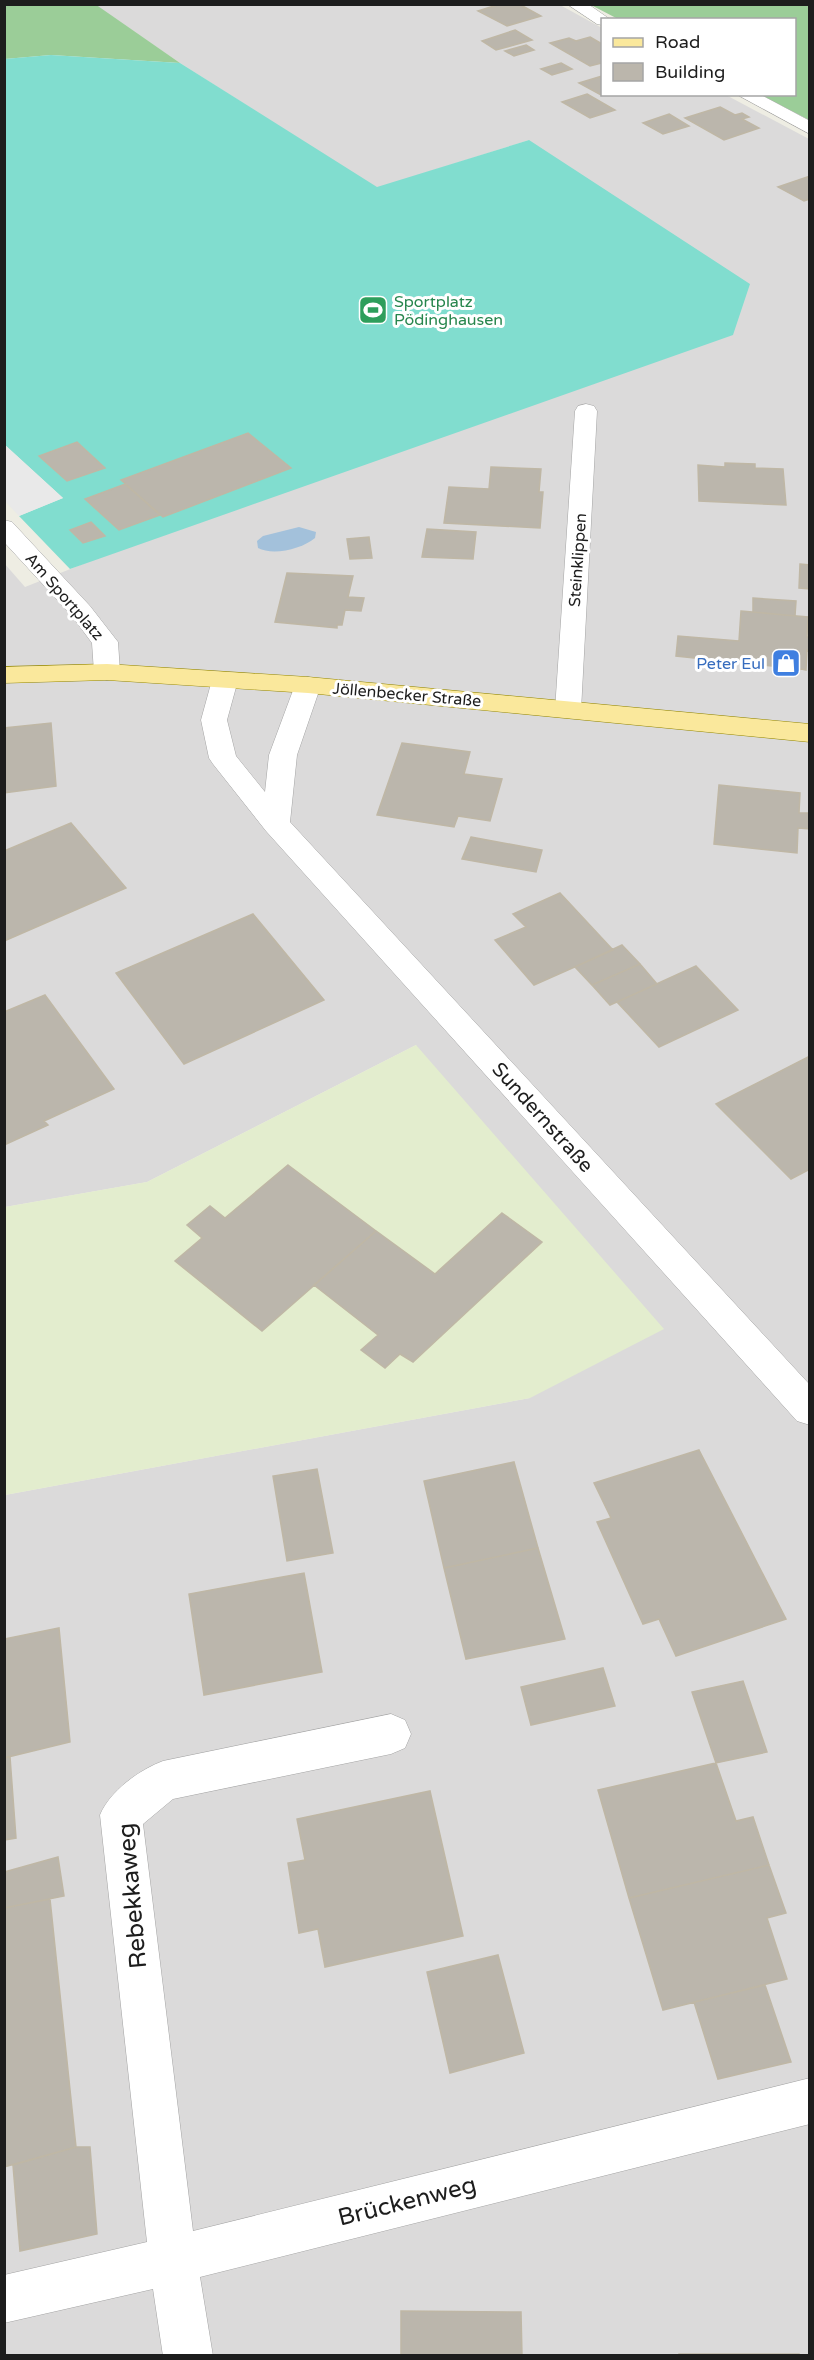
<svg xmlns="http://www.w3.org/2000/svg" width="814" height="2360" viewBox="0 0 814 2360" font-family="'Varela Round',sans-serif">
  <rect width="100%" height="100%" fill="#eeede3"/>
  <!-- residential -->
  <path fill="#dbdada" d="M95 5H560L602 28V94L726 95 809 139V2355H5V1495L530 1398 416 1045 147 1182 5 1207 4 563 25 587 83 564 529 140 377 188 180 63Z"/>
  <!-- farmland -->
  <path fill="#e3edce" d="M416 1045 664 1329 530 1398 5 1495V1207L147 1182Z"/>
  <!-- forest -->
  <path fill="#9bcd98" d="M95 4 180 63 51 55 5 59V5Z
    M599 4 809 5V120L761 95 794 94V20L618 19 593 6Z"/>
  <!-- pitch -->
  <path fill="#81ddcf" d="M51 55 180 63 377 187 529 140 750 284 733 335 70 569 19 516 63 498 5 445 4 59Z"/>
  <!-- parking -->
  <path fill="#e9e9e9" d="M4 445H5L63 498 19 516 5 501Z"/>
  <!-- water -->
  <path fill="#a3c1db" d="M299 527 316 532 315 538C302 549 273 556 258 548L257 541 263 536Z"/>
  <!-- building -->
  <path fill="#bbb6ac" stroke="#bfb7a5" stroke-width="1.5" d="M500 4H519L541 16 507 26 478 11Z
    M515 30 532 40 496 50 482 41Z
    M590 37 602 44V63L590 66 550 43 569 38 576 41Z
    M526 45 534 50 514 56 505 51Z
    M561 63 572 69 552 75 541 69Z
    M602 76 604 94 601 95 579 83Z
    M587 94 615 110 590 118 562 102Z
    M720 107 735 115 742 113 749 117 742 119 759 128 724 140 685 118Z
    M669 114 689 126 663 134 643 123Z
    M810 176V199L804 201 778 187Z
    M248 433 291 468 163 517 121 480Z
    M77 442 105 468 67 481 39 456Z
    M725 463 755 464V468L783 469 786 505 699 501 698 465 725 467Z
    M491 467 541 469 539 492H543L540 528 444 523 449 487 489 489Z
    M125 484 160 515 119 530 85 499Z
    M91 522 105 536 83 543 70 530Z
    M427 529 476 532 473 559 422 557Z
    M369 537 372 558 350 559 347 539Z
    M800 564 810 565V589L799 588Z
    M287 573 353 576 348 597 364 598 361 611 345 610 342 625H337V628L275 622Z
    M753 598 796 601 795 616 753 612Z
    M741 611 808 617 807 637H810V651L807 650 806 670 801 669 796 672 777 670 772 666 676 656 678 636 739 641Z
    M51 723 56 786 4 793V728Z
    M402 743 470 752 464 774 502 779 490 821 458 816 454 827 377 815Z
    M719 785 800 793 799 813H810V829L798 828 797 853 714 844Z
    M71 823 126 888 4 941V851Z
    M471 837 542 850 536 872 462 859Z
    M560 893 613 950 534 985 495 940 526 927 513 914Z
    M253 914 324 1000 184 1064 116 973Z
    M622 945 640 964 592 985 575 967Z
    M640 964 657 984 610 1005 592 985Z
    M696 966 738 1010 659 1047 617 1002Z
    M45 995 114 1089 44 1121 48 1125 4 1145V1012Z
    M810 1056V1169L791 1179 716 1104Z
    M288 1165 376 1231 262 1331 175 1261 202 1238 187 1225 210 1206 225 1218Z
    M502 1213 542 1242 413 1362 400 1354 385 1368 361 1350 378 1335 314 1285 376 1231 435 1274Z
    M699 1450 786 1619 676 1656 659 1619 643 1624 597 1522 611 1518 594 1483Z
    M514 1462 538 1548 444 1568 424 1481Z
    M317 1469 333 1553 287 1561 273 1476Z
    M538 1548 565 1639 466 1659 444 1568Z
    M304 1573 322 1672 204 1695 189 1594Z
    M59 1628 70 1742 4 1758V1639Z
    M603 1668 615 1706 531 1725 521 1687Z
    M743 1681 767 1752 716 1763 692 1692Z
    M10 1757 16 1838 4 1840V1758Z
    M716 1763 736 1821 753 1817 769 1865 629 1898 598 1790Z
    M430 1791 463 1936 325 1967 318 1929 299 1933 288 1863 305 1860 297 1819Z
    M58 1857 64 1896 4 1908V1872Z
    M769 1865 786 1913 767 1918 787 1979 663 2010 629 1898Z
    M50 1899 76 2147 4 2167V1908Z
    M498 1955 524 2053 450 2073 427 1972Z
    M765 1985 791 2062 718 2079 694 2002Z
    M76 2147H90L97 2234 20 2251 13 2165Z
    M401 2311 521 2312 522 2356H401Z
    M679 2354H799V2356H679Z"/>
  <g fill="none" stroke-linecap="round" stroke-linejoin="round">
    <!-- minor casing -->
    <g stroke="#a4a4a4" stroke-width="1">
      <path id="minor" d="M567 4H588L611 20H602V25L597 24Z
        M736 94H759L810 121V134Z
        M586 404 594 406 597 411 581 710 577 716 568 718 559 716 555 710 575 411 578 406Z
        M4 520 12 522 90 606 118 642 120 672 116 678 107 680 98 678 94 672 92 643 72 616 4 542Z
        M225 672 234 674 238 680 227 720 236 756 265 792 269 755 295 685 299 679 308 677 317 679 321 685 297 755 290 822 810 1385V1425L797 1421 266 831 213 764 209 758 201 720 212 680 216 674Z
        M391 1714 405 1720 411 1734 405 1748 391 1754 173 1799 143 1824 193 2231 810 2078V2124L200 2277 213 2356H163L153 2289 4 2323V2275L147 2242 100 1815C110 1791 139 1770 163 1761Z"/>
    </g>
    <!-- major casing -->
    <g stroke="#948702" stroke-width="1">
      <path id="major" d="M107 664 308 677 810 724V742L308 693 107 680 4 683V667Z"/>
    </g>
    <!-- minor -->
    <use href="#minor" fill="#fff" fill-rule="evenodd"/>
    <!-- major -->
    <use href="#major" fill="#fae89c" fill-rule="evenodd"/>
  </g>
  <!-- icons -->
  <defs>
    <g id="stadium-square" transform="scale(1.5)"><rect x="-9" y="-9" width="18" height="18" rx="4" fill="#2e9e5b" stroke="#fff"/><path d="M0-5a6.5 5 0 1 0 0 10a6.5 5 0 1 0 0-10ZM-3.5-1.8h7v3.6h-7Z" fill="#fff"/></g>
    <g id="shop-square" transform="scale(1.5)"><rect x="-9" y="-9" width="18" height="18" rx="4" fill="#3f7fe0" stroke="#fff"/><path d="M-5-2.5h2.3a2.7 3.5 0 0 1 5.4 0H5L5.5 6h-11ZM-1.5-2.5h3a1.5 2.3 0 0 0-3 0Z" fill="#fff"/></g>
  </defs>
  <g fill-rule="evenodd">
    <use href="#stadium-square" x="373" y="310"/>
    <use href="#shop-square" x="786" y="663"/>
  </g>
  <g text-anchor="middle" stroke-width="6" stroke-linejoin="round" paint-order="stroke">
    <!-- far-leisure labels -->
    <g font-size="16" fill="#27864d" stroke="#fff" text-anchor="start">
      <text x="394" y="307">Sportplatz<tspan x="394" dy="18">Pödinghausen</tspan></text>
    </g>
    <!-- far-street labels -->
    <g font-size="16" fill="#1d1d1d" stroke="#fff">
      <text transform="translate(577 560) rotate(-86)" y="6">Steinklippen</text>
      <text transform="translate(65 596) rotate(49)" y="6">Am Sportplatz</text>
      <text transform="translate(407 694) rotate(5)" y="6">Jöllenbecker Straße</text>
    </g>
    <!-- far-shop labels -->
    <g font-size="16" fill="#366cbe" stroke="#fff" text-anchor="end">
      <text x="765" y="669">Peter Eul</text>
    </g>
    <!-- street labels -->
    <g font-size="20" fill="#1d1d1d" stroke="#fff">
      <text transform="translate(543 1117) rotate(48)" y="7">Sundernstraße</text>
    </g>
    <!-- near-street labels -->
    <g font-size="24" fill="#1d1d1d" stroke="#fff">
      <text transform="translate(132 1896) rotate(-95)" y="8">Rebekkaweg</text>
      <text transform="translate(407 2201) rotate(-14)" y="8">Brückenweg</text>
    </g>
  </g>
  <!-- border -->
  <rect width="814" height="2360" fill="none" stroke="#1d1d1d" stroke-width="12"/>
  <!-- legend -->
  <rect x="601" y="18" width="195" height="78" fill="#ffffff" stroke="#a5a5a5" stroke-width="1.5"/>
  <rect x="613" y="38" width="30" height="9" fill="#fae89c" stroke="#a5a5a5" stroke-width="1.5"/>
  <text x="655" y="48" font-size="18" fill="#1d1d1d">Road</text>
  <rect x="613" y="63" width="30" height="18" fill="#bbb6ac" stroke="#a5a5a5" stroke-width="1.5"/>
  <text x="655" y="78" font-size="18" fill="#1d1d1d">Building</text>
</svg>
